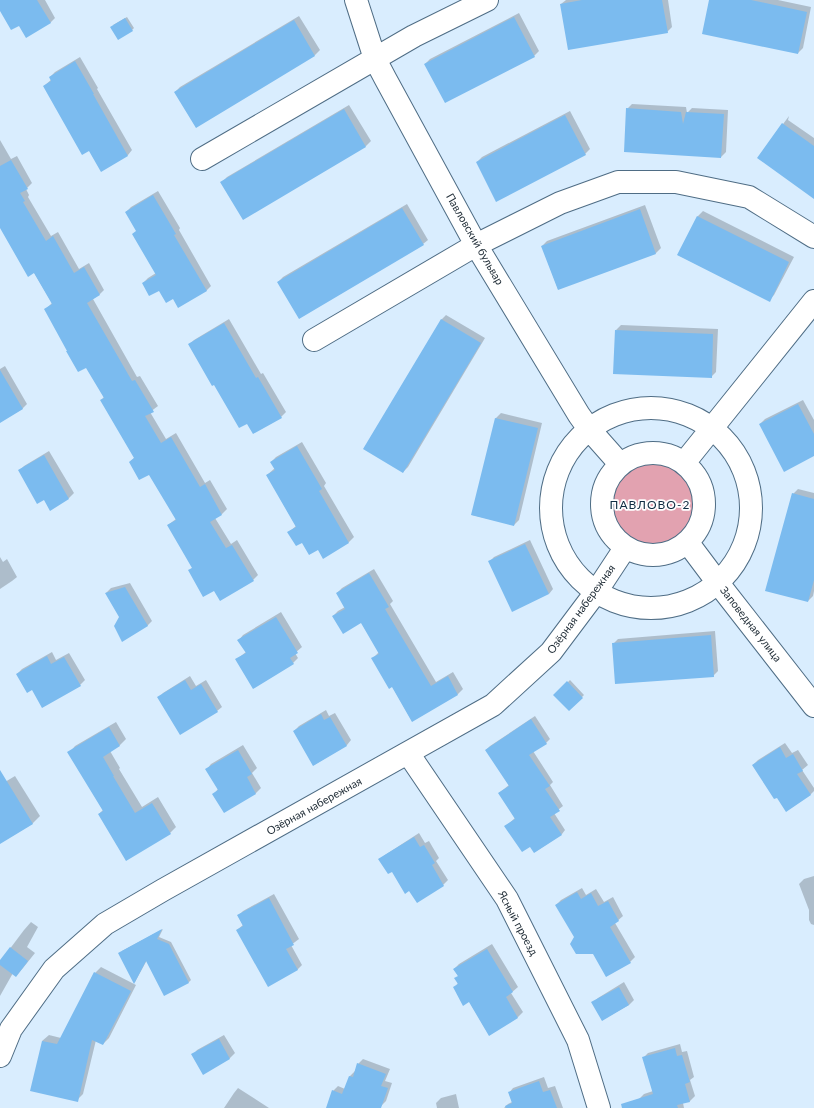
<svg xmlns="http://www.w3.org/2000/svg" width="814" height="1108" viewBox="0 0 814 1108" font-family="Lato,sans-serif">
  <rect width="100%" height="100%" fill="#d9edfe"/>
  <!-- green -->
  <path fill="#e2a2b0" d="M610 504a42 42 0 1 1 84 0a42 42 0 1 1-84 0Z"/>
  <!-- shadow -->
  <path fill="#0003" d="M0 0H45L55 18 50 23 19 24 0 9Z
    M566 0H668L672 27 667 32 561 4Z
    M710 0H778L811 7 803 48 798 53Z
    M519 13 539 51 534 56 425 64 430 59Z
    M299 16 320 50 315 55 196 127 175 92 180 87Z
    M127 17 134 28 132 30 113 25Z
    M80 57 98 88 97 89 132 150 128 155 101 170 89 150 44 86 52 79 50 77 55 72Z
    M632 104 686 107 687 113 692 108 728 110 726 152 721 157 627 109Z
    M349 105 371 141 366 146 243 218 222 182 227 177Z
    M570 111 590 149 585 154 477 162 482 157Z
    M789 116 788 120 814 138V197L758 158Z
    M0 140 11 159 17 156 32 183 26 189 29 195 28 197 51 236 58 232 79 269 89 263 104 290 100 294 93 299 137 377 140 376 158 406 150 412 166 439 176 433 205 483 210 480 227 509 222 514 215 518 231 544 237 540 258 575 253 580 215 589 189 571 193 567 168 525 176 519 150 473 130 462 135 457 101 400 104 397 87 367 45 310 52 303 0 215Z
    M158 191 180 228 179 230 211 286 206 291 173 298 159 290 143 283 148 278 156 273 137 230 126 212 131 207Z
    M407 204 428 240 423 244 278 282 283 277Z
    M645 205 661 248 656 253 558 289 542 246 547 241Z
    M703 211 794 257 774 295 769 300 678 255 698 216Z
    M446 315 485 338 408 467 403 472 441 320Z
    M229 319 261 374 263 373 286 412 281 417 214 383 189 345 194 340Z
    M621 325 718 329 716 372 711 377 616 330Z
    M5 366 27 404 22 409 0 422V369Z
    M803 400 814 420V455L760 424 765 419Z
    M501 413 542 423 519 520 514 525 472 515 496 418Z
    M302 442 326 483 324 486 354 537 349 542 323 557 318 549 302 542 289 532 296 526 267 475 275 468 271 462 276 457Z
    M49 451 74 493 69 498 50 509 44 499 19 471 24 466Z
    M798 489 814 493V591L813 596 808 601 793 494Z
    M530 540 553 589 549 594 489 562 494 557Z
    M0 557 3 562 7 559 17 577 12 581 0 589Z
    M374 569 393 601 390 604 436 682 453 672 463 689 458 694 412 721 392 686 373 658 379 652 361 622 333 616 338 611 345 607 337 593 342 588Z
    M130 583 152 621 147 626 120 617 106 593 111 588Z
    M281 612 302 647 295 653 298 658 293 663 237 659 246 652 239 640 243 635Z
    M715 631 718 671 713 676 613 644 618 639Z
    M52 652 56 660 69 653 85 680 80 685 32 689 17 674 22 669Z
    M190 676 196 686 206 680 222 707 217 711 159 698 163 693Z
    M570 680 584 695 569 710 555 695Z
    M326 710 329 716 335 713 351 740 347 745 314 765 294 731 299 726Z
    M535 716 550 739 546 743 533 751 553 782 550 785 563 806 554 813 565 830 562 834 535 852 531 845 506 826 515 818 499 793 509 785 486 750 490 746Z
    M116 722 126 739 120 745 110 751 120 768 119 769 142 807 158 797 176 827 170 833 99 814 103 810 69 753 75 746Z
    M785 743 792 753 798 750 808 765 802 770 814 788V791L810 795 753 765 758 760Z
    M243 745 257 768 252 773 261 788 256 793 224 812 214 794 218 789 207 769 211 764Z
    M15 776 40 816 32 824 0 843V785Z
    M419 833 425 843 429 841 439 858 436 861 448 880 443 885 410 890 392 870 380 860 385 855Z
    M814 876V925L811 924 809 920V910L799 884 804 879Z
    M582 888 586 895 596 889 604 902 613 897 623 916 615 923 635 957 630 962 594 953 575 937 556 905 561 900Z
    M274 894 299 939 291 945 302 965 297 970 237 930 243 925 238 916 243 911Z
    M31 922 38 927 27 947 35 953 23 968 16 976 13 973 0 996V962L24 930Z
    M163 929 159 937 171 942 191 980 189 982 165 994 147 960 135 982 122 951Z
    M492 944 518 987 511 993 523 1012 518 1017 489 1035 469 1001 454 988 458 983V976L454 969 459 964Z
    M101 967 136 985 109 1038 103 1044 96 1040 83 1094 77 1100 42 1041 49 1035 61 1038 95 973Z
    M624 982 634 1000 629 1005 602 1020 593 1003 598 998Z
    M224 1035 235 1053 230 1058 203 1073 193 1055 197 1050Z
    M680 1044 682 1052 687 1051 694 1077 690 1080 695 1096 690 1101 683 1103 684 1108H641L639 1099 644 1094 653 1091 643 1058 648 1053Z
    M363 1059 390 1069 385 1081 392 1083 386 1101 381 1106 375 1108H327L333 1091 338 1086 345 1089 350 1076 355 1071 358 1064Z
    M544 1077 548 1088 555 1086 563 1108H504L508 1104 512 1102 509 1093 513 1088Z
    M238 1088 269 1108H224L234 1093Z
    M456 1094 459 1108H437L436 1103 441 1098Z"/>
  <!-- building -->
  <path fill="#7bbbef" d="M0 0H37L51 23 26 38 19 26 11 30 0 11Z
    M582 0H662L668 33 568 50 560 4Z
    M709 0H751L807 12 798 54 702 34Z
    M514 17 535 57 445 103 424 64Z
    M125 18 133 31 118 40 110 27Z
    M294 20 315 56 196 128 174 92Z
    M75 61 94 94H93L128 156 101 172 89 151 82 155 43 86 51 81 49 77Z
    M626 108 681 112 683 124 686 112 724 114 721 158 624 152Z
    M344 109 366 147 243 220 220 182Z
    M565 115 586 155 496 202 476 162Z
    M782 123 814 146V199L757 158Z
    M11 160 28 189 20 193 25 201 23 202 46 241 53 236 74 273 84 267 100 295 87 303 132 381 135 380 154 412 145 416 161 443 171 437 200 487 205 484 222 515 210 522 226 548 232 545 254 581 220 601 214 591 203 597 188 570 192 568 167 525 176 520 149 475 139 480 129 462 134 458 100 400 104 398 86 368 78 372 66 351H67L44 309 52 304 34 273 28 277 0 228V166Z
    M153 195 176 234 174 235 207 291 178 308 173 299 166 303 159 291 149 296 142 283 156 275 132 234 136 231 125 212Z
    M402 208 424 245 299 319 277 282Z
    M640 209 656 254 558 290 541 246Z
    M697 216 789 262 770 302 677 255Z
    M441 319 481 343 403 473 363 449Z
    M224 323 256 378 258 377 282 418 253 434 247 424 239 428 214 385 212 386 188 344Z
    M615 330 713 334 712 378 613 374Z
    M0 370 23 409 0 423Z
    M798 404 814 434V456L784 472 759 424Z
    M495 418 538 428 514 526 471 515Z
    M297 446 322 489 319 491 349 543 323 559 318 550 309 555 302 543 296 546 287 532 296 527 266 475 275 470 270 462Z
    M44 455 69 499 50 511 44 500 37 504 18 470Z
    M792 493 814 499V580L808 602 765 591Z
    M525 544 549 594 512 612 488 561Z
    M369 573 389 607 385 609 431 686 448 676 458 695 412 722 392 687 389 689 371 658 379 654 361 623 343 634 332 616 345 609 336 593Z
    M125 587 148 626 122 642 114 626 119 617 105 593Z
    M276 617 298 653 290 658 294 664 253 689 235 659 246 653 237 640Z
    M711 635 714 677 615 684 612 643Z
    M47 656 51 664 64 657 81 686 42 708 32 690 27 693 16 674Z
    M185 680 191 690 201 684 218 712 180 735 157 697Z
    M567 681 583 698 569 711 553 695Z
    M321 714 324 720 330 717 347 746 313 766 293 731Z
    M531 719 547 744 529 755 550 786 545 789 560 811 550 817 562 835 534 853 530 847 522 852 504 826 515 819 498 793 509 786 485 750Z
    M109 727 120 746 103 757 114 776H113L135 813 152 803 171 834 126 861 98 814 103 811 67 752Z
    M780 747 786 758 793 754 803 771 797 774 811 795 786 812 777 798 774 799 752 765Z
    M238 750 252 774 247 777 256 794 224 813 212 794 218 790 205 769Z
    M0 770 33 824 0 844Z
    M414 837 420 847 424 845 435 863 432 865 444 886 417 903 409 891 405 894 392 872 388 874 378 859Z
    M577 892 581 899 591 893 598 906 608 901 619 921 610 927 631 963 606 977 593 954H576L570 944 574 937 555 905Z
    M269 898 294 945 286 949 298 970 268 987 236 930 243 926 237 915Z
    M162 929 157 939 169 944 189 983 164 996 146 961 134 984 118 953Z
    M10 947 28 961 16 977 0 965V960Z
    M487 949 513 992 506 997 518 1018 489 1036 469 1002 463 1006 453 987 458 984 454 978 458 976 453 969Z
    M94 972 131 991 103 1045 92 1040 78 1102 30 1091 42 1041 57 1044Z
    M619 987 629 1005 602 1021 591 1002Z
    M219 1039 230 1059 203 1075 191 1054Z
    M675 1048 677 1056 682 1055 690 1082 685 1084 690 1102 677 1105 678 1108H622L621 1104 653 1094 642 1057Z
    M357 1063 386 1074 381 1086 388 1088 381 1108H326L332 1090 342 1094 349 1076 353 1077Z
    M539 1081 543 1092 550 1090 557 1108H506L505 1106 512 1103 508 1092Z"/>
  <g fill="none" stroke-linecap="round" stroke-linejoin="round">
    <!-- minor casing -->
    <g stroke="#4f6d85" stroke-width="24">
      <path id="minor" d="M356 0 375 59 385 78 476 245 579 415 589 429 620 464
        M202 159 414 36 487 0
        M314 340 476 245 560 203 618 182H676L749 197 814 237
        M551 508a100 100 0 1 1 200 0a100 100 0 1 1-200 0Z
        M602 504a51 51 0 1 1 102 0a51 51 0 1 1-102 0Z
        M684 463 814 301
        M688 543 718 583 814 706
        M408 753 507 899 578 1040 599 1108
        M0 1056 11 1029 54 969 105 924 163 890 493 705 551 652 596 592 625 548"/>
    </g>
    <!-- minor -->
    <use href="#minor" stroke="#fff" stroke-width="22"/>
  </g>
  <g text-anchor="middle" stroke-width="3.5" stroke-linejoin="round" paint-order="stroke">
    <!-- street labels -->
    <g font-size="11" fill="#1e2b35" stroke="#fff">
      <text transform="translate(475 239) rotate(60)" y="4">Павловский бульвар</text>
      <text transform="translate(581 609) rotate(-54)" y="4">Озёрная набережная</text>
      <text transform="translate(751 624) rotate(52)" y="4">Заповедная улица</text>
      <text transform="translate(314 806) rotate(-29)" y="4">Озёрная набережная</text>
      <text transform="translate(518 923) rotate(62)" y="4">Ясный проезд</text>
    </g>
    <!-- neighbourhood labels -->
    <g font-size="12" letter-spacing="1" fill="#102c42" stroke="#fff">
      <text x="650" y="509">ПАВЛОВО-2</text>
    </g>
  </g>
</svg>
